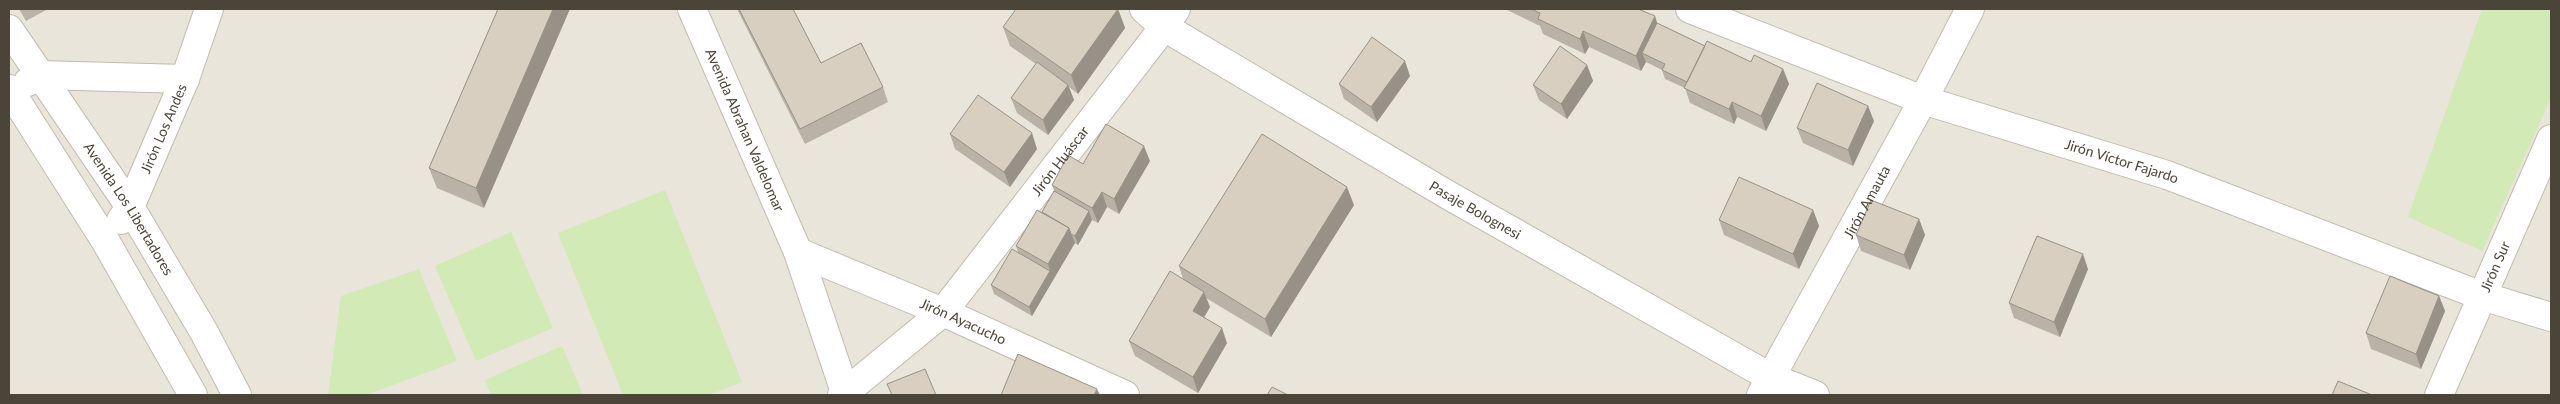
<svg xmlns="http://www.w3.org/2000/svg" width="2560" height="404" viewBox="0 0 2560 404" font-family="Lato,sans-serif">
  <rect width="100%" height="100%" fill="#f6f3ec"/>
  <!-- residential -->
  <path fill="#eae5da" d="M9 9H2551V395H9Z"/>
  <!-- green -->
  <path fill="#d2eab5" d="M2482 9H2551V98L2482 251 2408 217Z
    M665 190 742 382 709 395H623L558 233Z
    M511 232 553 328 476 361 435 266Z
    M419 269 457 361 366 395H328L341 296Z
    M562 346 583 395H491L485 380Z"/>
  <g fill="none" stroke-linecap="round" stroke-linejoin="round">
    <!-- minor casing -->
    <g stroke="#c2bbae" stroke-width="30">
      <g id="minor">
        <path id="s1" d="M692 9 798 252 846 395"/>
        <path id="s2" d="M1144 9 1164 27 1448 195 1770 377 1815 395"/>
        <path id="s3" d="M1690 9 1923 100 2167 175 2482 296 2551 317"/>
        <path id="s4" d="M9 29 130 207 204 332 237 395"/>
        <path d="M28 82 40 75 185 79"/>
        <path d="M9 89 106 242 193 395"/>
        <path id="s5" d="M121 220 130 207 185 79 209 9"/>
        <path id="s6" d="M798 252 943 312 1125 395"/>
        <path id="s7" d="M842 395 943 312 1164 27 1176 9"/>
        <path id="s8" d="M1761 395 1923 100 1970 9"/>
        <path id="s9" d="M2439 395 2551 139"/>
      </g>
    </g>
    <!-- minor -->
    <use href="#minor" stroke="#fff" stroke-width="28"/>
  </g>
  <!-- wall -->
  <path fill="#bab2a6" d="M19 9H48L26 21Z
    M498 9 484 208 437 188 429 168Z
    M737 9H793L821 63 883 87 888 102 805 144Z
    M1118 9 1125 28 1078 94 1069 87 1074 100 1048 135 1017 113 1011 98 1036 64 1010 46 1003 27Z
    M1505 9H1638L1657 23 1705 46 1751 62 1783 69 1789 84 1766 131 1737 117 1734 124 1690 103 1685 88 1665 79 1662 70 1646 62 1641 71 1589 47 1585 54 1543 34 1540 26Z
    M1587 65 1593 81 1567 119 1539 100 1533 85Z
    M1410 76 1377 122 1344 99 1339 84Z
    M1874 121 1853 166 1803 143 1797 128Z
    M950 134 1037 149 1010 187 955 149Z
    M1150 161 1119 214 1107 207 1098 223 1092 220 1078 245 1074 243 1032 316 994 294 991 285 1018 252 1016 246 1042 212 1054 191 1052 185 1083 164Z
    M1354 205 1271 337 1206 298 1210 307 1204 317 1227 343 1198 393 1135 356 1129 341 1183 279 1179 266Z
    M1813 210 1819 226 1799 269 1724 235 1719 220Z
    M1919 219 1925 235 1910 270 1861 251 1856 235Z
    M2088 269 2060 337 2014 318 2009 303Z
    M2439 296 2445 311 2421 369 2371 349 2366 333Z"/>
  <!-- shaded-wall -->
  <path fill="#979187" d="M553 9H570L484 208 476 188Z
    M1118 9 1125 28 1078 94 1071 75Z
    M1655 16 1660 32 1642 53 1646 62 1641 71 1636 56Z
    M1583 31 1589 47 1585 54 1580 39Z
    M1405 61 1410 76 1377 122 1371 107Z
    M1587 65 1593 81 1567 119 1561 104Z
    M1783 69 1789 84 1766 131 1761 116Z
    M1068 85 1074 100 1048 135 1043 120Z
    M1732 102 1737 117 1734 124 1729 109Z
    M1868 106 1874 121 1853 166 1848 150Z
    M1032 133 1037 149 1010 187 1004 172Z
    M1144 146 1150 161 1119 214 1114 199Z
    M1347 187 1354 205 1271 337 1265 319Z
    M1102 192 1107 207 1098 223 1092 208Z
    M1813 210 1819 226 1799 269 1793 254Z
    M1089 211 1092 220 1078 245 1075 236Z
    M1919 219 1925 235 1910 270 1904 255Z
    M1069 228 1075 243 1032 316 1029 307 1050 271 1048 264Z
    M2083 254 2088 269 2060 337 2054 322Z
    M1204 292 1210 307 1199 326 1193 311Z
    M2439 296 2445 311 2421 369 2416 354Z
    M1222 328 1227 343 1198 393 1193 377Z
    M1097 389 1100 395H1094Z"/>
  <!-- building -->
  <path fill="#d8cfc1" stroke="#979187" d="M498 9H553L476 188 429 168Z
    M739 9H793L821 63 861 43 883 87 800 129Z
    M1016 9H1118L1071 75 1003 27Z
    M1531 9H1638L1655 16 1636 56 1583 31 1580 39 1538 19 1540 13Z
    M1657 23 1705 46 1687 82 1662 70 1665 64 1642 53Z
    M1372 37 1405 61 1371 107 1339 84Z
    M1707 41 1751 62 1754 55 1783 69 1761 116 1732 102 1729 109 1684 88Z
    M1560 46 1587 65 1561 104 1533 85Z
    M1037 62 1068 85 1043 120 1011 98Z
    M1817 83 1868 106 1848 150 1797 128Z
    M978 95 1032 133 1004 172 950 134Z
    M1106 124 1144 146 1114 199 1102 192 1092 208 1052 185 1068 155 1083 164Z
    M1262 134 1347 187 1265 319 1179 266Z
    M1739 177 1813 210 1793 254 1719 220Z
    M1054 191 1089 211 1075 236 1071 234 1069 228 1042 212Z
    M1871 200 1919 219 1904 255 1856 235Z
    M1037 210 1069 228 1048 264 1016 246Z
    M2037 236 2083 254 2054 322 2009 303Z
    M1012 249 1050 271 1029 307 991 285Z
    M1170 271 1204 292 1193 311 1222 328 1193 377 1129 341Z
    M2390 276 2439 296 2416 354 2366 333Z
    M1018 354 1097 389 1094 395H1001Z
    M925 369 936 395H892L887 384Z
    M2338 381 2372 395H2332Z
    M1272 387 1288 395H1267Z"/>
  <g text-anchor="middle" stroke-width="4" stroke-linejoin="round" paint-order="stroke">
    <!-- street labels -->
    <g font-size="14" fill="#4b4439" stroke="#fff">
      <text dy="5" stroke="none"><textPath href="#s5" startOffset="101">Jirón Los Andes</textPath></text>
      <text dy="5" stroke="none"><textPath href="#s1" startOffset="132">Avenida Abrahan Valdelomar</textPath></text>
      <text dy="5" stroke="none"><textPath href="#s7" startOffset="322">Jirón Huáscar</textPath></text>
      <text dy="5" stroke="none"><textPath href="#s3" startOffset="458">Jirón Víctor Fajardo</textPath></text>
      <text dy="5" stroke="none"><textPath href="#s8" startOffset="220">Jirón Amauta</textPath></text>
      <text dy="5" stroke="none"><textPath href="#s4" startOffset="216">Avenida Los Libertadores</textPath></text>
      <text dy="5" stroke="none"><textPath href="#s2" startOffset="388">Pasaje Bolognesi</textPath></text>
      <text dy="5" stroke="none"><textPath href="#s9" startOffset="140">Jirón Sur</textPath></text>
      <text dy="5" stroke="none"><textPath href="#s6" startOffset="179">Jirón Ayacucho</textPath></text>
    </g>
  </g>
  <!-- border -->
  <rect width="2560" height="404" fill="none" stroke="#4b4439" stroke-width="20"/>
</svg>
